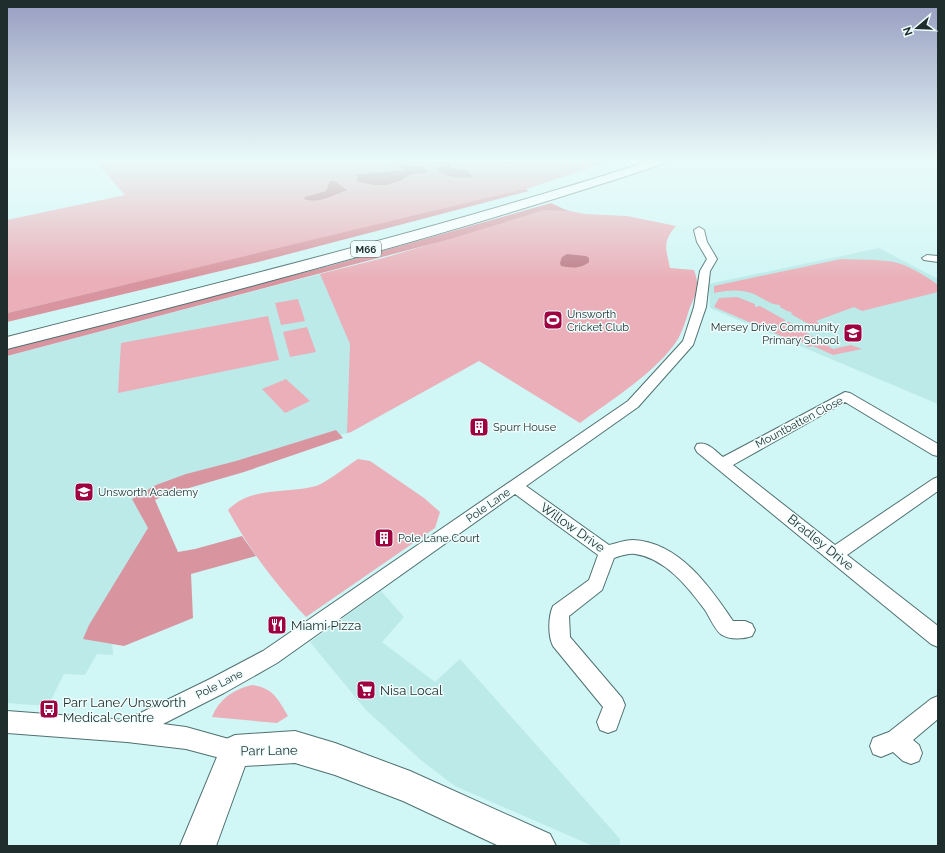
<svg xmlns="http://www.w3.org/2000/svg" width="945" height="853" viewBox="0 0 945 853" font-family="Raleway,sans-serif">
  <rect width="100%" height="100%" fill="#d0f6f5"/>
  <!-- built -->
  <path fill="#bceae9" d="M879 248 938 279V404L710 308 709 284Z
    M343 268 410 399 351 432 315 442 135 501 166 559 112 635 113 655 97 654 85 675 64 674 48 706 7 703V356Z
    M381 591 404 617 382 642 435 682 460 659 620 839V846H593L455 786 422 761 366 710 310 642Z"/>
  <!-- green -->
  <path fill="#eaafb8" d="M95 161H611L520 191 7 313V220L125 195Z
    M545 210H566L585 214 627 216 676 226C662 242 666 248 670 268L694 270C701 289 695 294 689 310 686 320 683 330 678 339 659 370 610 401 580 423L479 361 351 432 347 433 350 344 320 274 387 257Z
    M841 259C858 260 876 259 894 262 908 265 926 276 938 285V292L862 311 854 307 816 321 820 324 812 326 791 314 792 312 787 311 780 307V305C770 305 763 298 754 294 741 289 728 290 714 293V286Z
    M737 297 755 304V307L760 306 785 320V322H789L833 349 851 345 862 349 833 355 813 346 808 347 796 338 788 339 714 307 719 298Z
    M298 299 305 321 281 325 275 303Z
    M268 316 279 360 118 393 121 343Z
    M307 327 316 352 290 357 283 332Z
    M286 379 310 401 285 413 262 389Z
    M358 459 370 461 424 498 440 512 435 528 306 617C275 583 250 551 228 510 251 486 286 494 316 486 326 483 347 466 358 459Z
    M252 685C273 688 278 699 288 716L277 723 212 717C219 699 234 689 252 685Z"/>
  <!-- forest -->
  <path fill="#d9959f" d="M525 189 529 191 262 261 7 322V313Z
    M551 203 568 211 545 210 450 239 7 356V349L333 265Z
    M336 430 343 438 244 472 165 495 155 500 178 552 195 549 242 536 256 556 191 574 193 618 124 646 83 639 89 625 148 528 132 499 156 485 186 474 236 461Z"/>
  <!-- water -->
  <path fill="#bd7b85" d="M426 161H449L450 168 467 170 473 177C462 178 444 178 436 169L442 166V164L438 162Z
    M394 164 424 167 428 172 409 175 402 180 386 185H373L356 181 358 177 356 175 361 174 405 170Z
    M330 181H335L347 190C334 195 318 204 304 199L305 197 326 191Z
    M567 254 586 256 589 258V262C581 269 571 268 561 266L560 263 562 257Z"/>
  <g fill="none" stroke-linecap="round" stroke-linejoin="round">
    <!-- street casing -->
    <g stroke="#4f7170" stroke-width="2">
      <path id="street" d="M699 227 704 230 707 242 717 259 710 271 706 307 693 345 638 407 526 486 609 545C617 543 625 540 633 540 679 542 710 587 733 621H745L752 624 755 630 752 636C744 639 730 640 722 635 716 632 709 616 705 610 688 587 665 558 635 554 628 553 620 556 614 558L602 590 569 616 570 637 622 698 625 705 616 730 608 733 600 730 597 722 603 707 553 646C548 636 548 617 553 606L589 580 598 555 515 494 277 663 224 693 163 724 186 727 243 743 246 751 243 759 235 762 186 749 127 742 7 733V711L126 720 210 679 263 651 628 401 683 341 694 307 700 271 707 259 697 242 694 230Z
        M927 255 938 256V262L924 260 922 258Z
        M845 392 850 393 938 444V456L933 455 845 402 733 465 835 545 933 479 938 477V491L847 555 938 626V647L931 644 697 452 695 448 697 444C708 441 715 451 723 457Z
        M938 696V719L913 740 919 745 922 753 919 761 911 764 903 761 893 752 881 757 873 754 870 746 873 738 889 732 931 699Z"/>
    </g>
    <!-- secondary casing -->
    <g stroke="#4f7170" stroke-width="2">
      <path id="secondary" d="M295 731 335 743 410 771 550 834 556 846H499L403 801 335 775 295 763 245 766 216 846H180L224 740 235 735Z"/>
    </g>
    <!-- highway casing -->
    <g stroke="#4f7170" stroke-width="2">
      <path id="highway" d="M650 161H668L666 163C449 235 228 294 7 349V337C222 282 438 229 650 161Z"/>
    </g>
    <!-- street -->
    <use href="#street" fill="#fff" fill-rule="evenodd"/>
    <!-- secondary -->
    <use href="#secondary" fill="#fff" fill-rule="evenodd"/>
    <!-- highway -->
    <use href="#highway" fill="#fff" fill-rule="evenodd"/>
  </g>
  <!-- sky -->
  <linearGradient id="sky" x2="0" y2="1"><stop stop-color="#979dc0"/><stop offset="0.57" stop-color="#eafbfa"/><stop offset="1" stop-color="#eafbfa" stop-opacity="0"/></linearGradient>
  <rect width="945" height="281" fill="url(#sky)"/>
  <!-- icons -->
  <defs>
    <g id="stadium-square" transform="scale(1)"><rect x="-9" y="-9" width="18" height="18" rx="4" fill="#9f0040" stroke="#effefd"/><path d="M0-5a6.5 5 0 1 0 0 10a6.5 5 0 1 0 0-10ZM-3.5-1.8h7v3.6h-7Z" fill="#fff"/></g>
    <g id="school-square" transform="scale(1)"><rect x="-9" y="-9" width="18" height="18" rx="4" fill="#9f0040" stroke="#effefd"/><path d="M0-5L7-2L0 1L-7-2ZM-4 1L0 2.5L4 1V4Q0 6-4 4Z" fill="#fff"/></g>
    <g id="building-square" transform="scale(1)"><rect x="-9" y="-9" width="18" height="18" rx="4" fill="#9f0040" stroke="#effefd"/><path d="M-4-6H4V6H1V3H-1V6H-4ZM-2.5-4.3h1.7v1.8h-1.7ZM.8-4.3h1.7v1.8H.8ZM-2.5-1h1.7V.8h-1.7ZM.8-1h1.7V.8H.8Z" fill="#fff"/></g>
    <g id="restaurant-square" transform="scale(1)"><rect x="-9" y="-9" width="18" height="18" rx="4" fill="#9f0040" stroke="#effefd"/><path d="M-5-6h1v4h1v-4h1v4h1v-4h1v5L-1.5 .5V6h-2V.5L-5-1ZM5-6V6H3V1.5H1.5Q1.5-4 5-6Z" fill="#fff"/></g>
    <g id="supermarket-square" transform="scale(1)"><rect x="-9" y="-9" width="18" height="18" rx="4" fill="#9f0040" stroke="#effefd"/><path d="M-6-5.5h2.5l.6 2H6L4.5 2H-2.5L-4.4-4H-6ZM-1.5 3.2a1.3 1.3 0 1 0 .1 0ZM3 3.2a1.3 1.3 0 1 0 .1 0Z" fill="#fff"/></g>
    <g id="bus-square" transform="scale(1)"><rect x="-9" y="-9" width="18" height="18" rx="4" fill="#9f0040" stroke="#effefd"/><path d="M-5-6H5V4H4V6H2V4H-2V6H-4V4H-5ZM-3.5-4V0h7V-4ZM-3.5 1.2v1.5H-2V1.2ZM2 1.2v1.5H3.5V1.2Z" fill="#fff"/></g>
  </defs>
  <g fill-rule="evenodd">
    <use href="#stadium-square" x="553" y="320"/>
    <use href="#school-square" x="853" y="333"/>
    <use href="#building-square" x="479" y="427"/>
    <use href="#school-square" x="84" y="492"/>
    <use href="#building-square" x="384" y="538"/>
    <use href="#restaurant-square" x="277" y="625"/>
    <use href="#supermarket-square" x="366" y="690"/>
    <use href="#bus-square" x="49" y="709"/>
  </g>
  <g text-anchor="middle" stroke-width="3" stroke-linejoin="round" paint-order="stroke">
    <!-- shield labels -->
    <rect fill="#effefd" stroke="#5d6c6b" stroke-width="1" x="351" y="241" width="30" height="16" rx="3"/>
    <g font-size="10" font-weight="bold" fill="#1f2d2d">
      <text x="366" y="253">M66</text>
    </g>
    <!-- poi labels -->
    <g font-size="11" fill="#1f2d2d" stroke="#effefd" text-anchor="start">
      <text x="567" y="318">Unsworth<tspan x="567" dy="13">Cricket Club</tspan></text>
      <text x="839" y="331" text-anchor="end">Mersey Drive Community<tspan x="839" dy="13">Primary School</tspan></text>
      <text x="493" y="431">Spurr House</text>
      <text x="98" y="496">Unsworth Academy</text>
      <text x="398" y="542">Pole Lane Court</text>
    </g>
    <!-- street labels -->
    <g font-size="11" fill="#1f2d2d" stroke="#effefd">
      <text transform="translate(799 422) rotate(-28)" y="4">Mountbatten Close</text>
      <text transform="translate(488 505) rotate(-35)" y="4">Pole Lane</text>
      <text transform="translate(219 684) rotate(-27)" y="4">Pole Lane</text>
    </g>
    <!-- near-street labels -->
    <g font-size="13" fill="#1f2d2d" stroke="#effefd">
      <text transform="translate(573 527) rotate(35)" y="5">Willow Drive</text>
      <text transform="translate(821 542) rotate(39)" y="5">Bradley Drive</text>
      <text transform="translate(269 750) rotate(-1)" y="5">Parr Lane</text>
    </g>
    <!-- near-poi labels -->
    <g font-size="13" fill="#1f2d2d" stroke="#effefd" text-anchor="start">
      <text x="291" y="630">Miami Pizza</text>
      <text x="380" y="695">Nisa Local</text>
      <text x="63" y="707">Parr Lane/Unsworth<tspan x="63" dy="15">Medical Centre</tspan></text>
    </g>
  </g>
  <!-- border -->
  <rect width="945" height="853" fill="none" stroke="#1f2d2d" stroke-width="16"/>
  <!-- north arrow -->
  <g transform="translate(917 28) rotate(251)" stroke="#effefd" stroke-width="3" paint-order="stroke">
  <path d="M0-3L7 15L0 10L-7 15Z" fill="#1f2d2d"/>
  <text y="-6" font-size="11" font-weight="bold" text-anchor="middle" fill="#1f2d2d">N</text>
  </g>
</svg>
